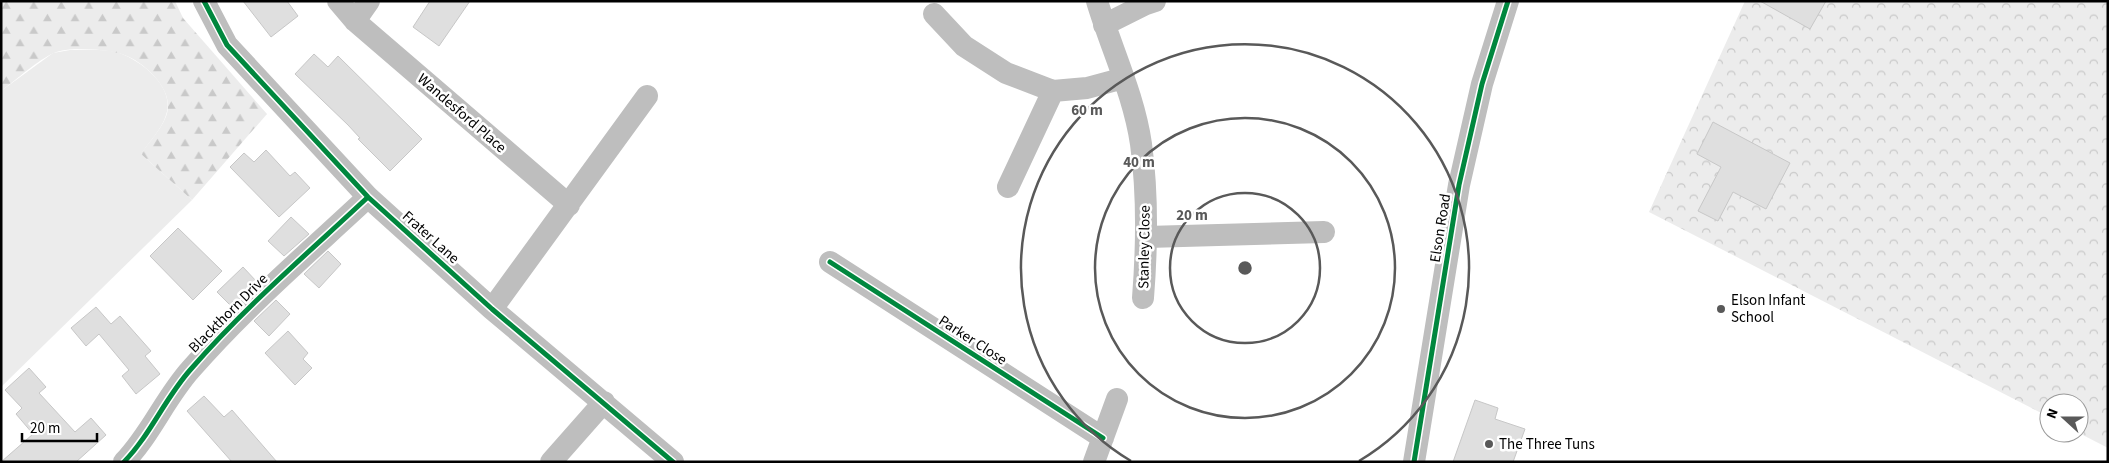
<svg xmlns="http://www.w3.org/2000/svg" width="2109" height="463" viewBox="0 0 2109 463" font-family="'Source Sans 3',sans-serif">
  <defs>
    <pattern id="forest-firs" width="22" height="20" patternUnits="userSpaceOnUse" patternTransform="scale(1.25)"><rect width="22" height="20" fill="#ececec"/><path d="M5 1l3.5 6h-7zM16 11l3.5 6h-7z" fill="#c9c9c9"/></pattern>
    <pattern id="park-crowns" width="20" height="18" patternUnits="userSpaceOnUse" patternTransform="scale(1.25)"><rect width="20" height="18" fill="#ececec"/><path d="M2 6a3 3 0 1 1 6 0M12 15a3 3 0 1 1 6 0" fill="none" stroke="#c9c9c9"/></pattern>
  </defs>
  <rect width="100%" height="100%" fill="#fff"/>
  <!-- grass -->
  <path fill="#ececec" d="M70 50C84 50 102 49 116 52 140 59 176 87 166 115 162 129 149 142 141 154L192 200 1 387V91L53 53Z"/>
  <!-- forest -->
  <path fill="url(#forest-firs)" d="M1 1H175L183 18 267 114 192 200 141 154C150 140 169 122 168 105 168 86 145 64 129 57 114 49 69 46 54 53 39 59 15 81 1 91Z"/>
  <!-- park -->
  <path fill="url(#park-crowns)" d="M1745 1H2108V448L2079 433V403H2049V417L1649 212Z"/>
  <!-- building -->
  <path fill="#dfdfdf" stroke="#c7c7c7" d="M243 1H287L298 16 271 37Z
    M430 1H470L439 46 413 27Z
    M1760 1H1826L1810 29Z
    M314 54 328 67 338 56 422 139 390 171 358 139 360 138 348 125 295 74Z
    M1713 122 1790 163 1766 209 1733 192 1718 221 1698 211 1721 167 1697 154Z
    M266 150 290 176 295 172 310 188 279 217 230 167 244 153 254 162Z
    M291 217 309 234 284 256 268 241Z
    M178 228 222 271 193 300 150 256Z
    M328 251 341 264 319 288 304 274Z
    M243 267 257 282 235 303 233 301 230 305 217 292Z
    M276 300 290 314 269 336 254 321Z
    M96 307 111 324 120 316 151 351 145 356 160 374 136 394 122 376 129 370 99 334 86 346 71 328Z
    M288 331 308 353 303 359 312 368 295 385 265 353Z
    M29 368 46 387 39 393 75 432 91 418 106 435 76 462H1L33 434 16 414 22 408 5 390Z
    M204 396 224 417 232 410 277 462H232L187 411Z
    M1475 400 1498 408 1495 419 1525 429 1513 462H1453Z"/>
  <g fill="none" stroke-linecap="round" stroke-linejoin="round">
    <!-- minor -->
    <path stroke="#bebebe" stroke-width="22" d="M204 1 227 45 368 197 492 309 673 462
      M338 1 355 21 569 205
      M1097 1C1111 48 1134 95 1141 144 1148 195 1147 247 1143 298
      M934 14 964 46 1006 73 1053 91 1087 88 1124 78
      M355 21 369 1
      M1104 25 1146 4 1155 1
      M1008 187 1053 91
      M1147 237 1324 232
      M830 262 1103 438
      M492 309 647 96
      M124 462C151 434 165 398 191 369 245 307 308 253 368 197
      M551 462 604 402
      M1094 462 1117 399
      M1414 462 1459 185 1482 84 1508 1"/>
    <!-- cycleway casing -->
    <g stroke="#fff" stroke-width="8">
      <path id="cycleway" d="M204 1 227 45 368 197 492 309 673 462
        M830 262 1103 438
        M124 462C151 434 165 398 191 369 245 307 308 253 368 197
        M1414 462 1459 185 1482 84 1508 1"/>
    </g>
    <!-- cycleway -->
    <use href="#cycleway" stroke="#00873e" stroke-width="5"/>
  </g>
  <!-- distance rings -->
  <g fill="none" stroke="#595959" stroke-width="2.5">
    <circle cx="1245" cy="268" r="75"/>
    <circle cx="1245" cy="268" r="150"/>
    <path d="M1131 461A224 224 0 1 1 1359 461"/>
  </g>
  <!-- markers -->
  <g fill="#595959" stroke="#fff" stroke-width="2">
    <circle cx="1721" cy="309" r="5"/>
    <circle cx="1489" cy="444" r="5"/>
  </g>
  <g text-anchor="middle" stroke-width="5" stroke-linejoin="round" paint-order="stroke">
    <!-- street labels -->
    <g font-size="15" fill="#000" stroke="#fff">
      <text transform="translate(462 113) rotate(41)" y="5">Wandesford Place</text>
      <text transform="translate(1440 228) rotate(-81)" y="5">Elson Road</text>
      <text transform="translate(431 237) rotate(42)" y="5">Frater Lane</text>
      <text transform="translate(1144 247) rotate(-89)" y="5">Stanley Close</text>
      <text transform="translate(228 313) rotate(-45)" y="5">Blackthorn Drive</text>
      <text transform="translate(973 340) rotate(33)" y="5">Parker Close</text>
    </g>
    <!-- poi labels -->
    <g font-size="15" fill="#000" stroke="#fff" text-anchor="start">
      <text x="1731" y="305">Elson Infant<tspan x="1731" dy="17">School</tspan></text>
      <text x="1499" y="449">The Three Tuns</text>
    </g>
  </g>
  <circle cx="1245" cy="268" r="8" fill="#595959" stroke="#fff" stroke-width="2.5"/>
  <g font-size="15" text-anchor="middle" font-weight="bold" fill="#595959" stroke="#fff" stroke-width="5" stroke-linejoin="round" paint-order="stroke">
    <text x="1087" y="115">60 m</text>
    <text x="1139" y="167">40 m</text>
    <text x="1192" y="220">20 m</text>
  </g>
  <!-- border -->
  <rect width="2109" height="463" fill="none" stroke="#000000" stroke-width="5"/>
  <!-- north arrow -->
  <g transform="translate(2064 418) rotate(291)"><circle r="24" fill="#ffffff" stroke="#999999"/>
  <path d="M0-4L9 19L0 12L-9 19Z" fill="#595959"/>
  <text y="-8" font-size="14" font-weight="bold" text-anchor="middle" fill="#000000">N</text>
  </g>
  <!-- scale -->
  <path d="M22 433v8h75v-8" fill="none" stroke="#000000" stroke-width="2.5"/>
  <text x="30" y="433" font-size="15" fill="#000000" stroke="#ffffff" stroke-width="4" paint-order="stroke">20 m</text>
</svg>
